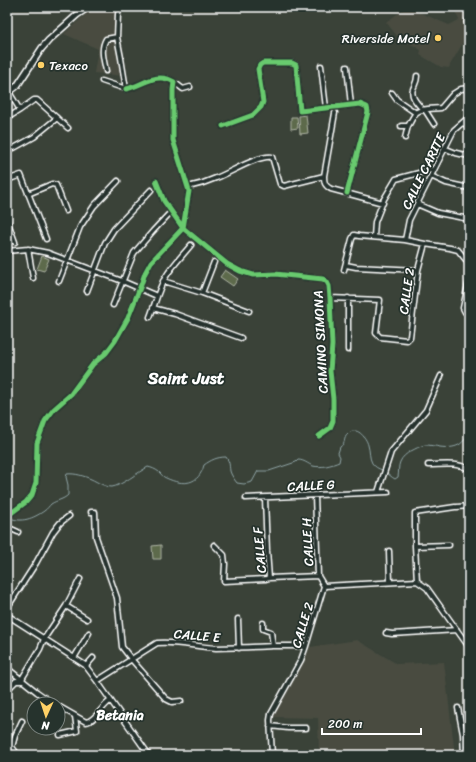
<svg xmlns="http://www.w3.org/2000/svg" width="476" height="762" viewBox="0 0 476 762" font-family="Sriracha,sans-serif">
  <rect width="100%" height="100%" fill="#3a4238"/>
  <filter id="ink" filterUnits="userSpaceOnUse"><feTurbulence type="fractalNoise" baseFrequency=".025" numOctaves="2"/><feDisplacementMap in="SourceGraphic" scale="8" xChannelSelector="R" yChannelSelector="G"/><feConvolveMatrix kernelMatrix="1 2 1 2 8 2 1 2 1" color-interpolation-filters="sRGB"/></filter>
  <g filter="url(#ink)">
    <!-- built -->
    <path fill="#484c40" d="M100 7H118L115 35 124 76 94 73 98 49 64 34 88 12Z
      M407 7 449 25 459 20 453 7H469V33L450 65 449 68 441 67 420 55 421 50 397 36 386 22Z
      M357 640 397 664 444 662 455 755H319L318 718 272 717 304 661 310 647Z"/>
    <!-- green -->
    <path fill="#5d6a4b" stroke="#aeb4a5" d="M306 115 308 133 300 134 299 116Z
      M291 117H297L298 128 291 129Z
      M42 256 49 259 44 271 37 269Z
      M225 270 238 279 233 286 220 277Z
      M161 545V559H153L152 546Z"/>
    <g fill="none" stroke-linecap="round" stroke-linejoin="round">
      <!-- stream -->
      <path stroke="#91a6a8" stroke-width="1" d="M385 472C389 474 391 477 395 479L398 477C399 472 398 466 400 462 402 457 406 454 411 451 415 449 420 446 425 445 430 445 435 446 440 447 456 449 464 445 469 431
        M8 517C21 524 34 518 44 511 47 509 49 506 51 504 57 500 63 500 68 495V485L66 477 67 474C75 473 84 476 91 479 98 482 104 487 112 487 121 486 138 472 148 467 152 468 155 469 159 472 162 475 163 477 166 478 183 486 199 485 204 465 211 460 217 457 226 457 230 463 229 464 230 471 231 475 234 479 237 483L244 484 252 482 258 471H269L296 462 298 460C304 460 308 464 313 466 321 468 332 465 339 462L340 457 338 453C339 451 339 449 340 447 342 445 343 445 344 442 345 439 345 436 348 434 356 425 366 437 368 445 370 451 369 458 372 463 375 467 378 469 383 470"/>
      <!-- minor casing -->
      <g stroke="#fff" stroke-width="7">
        <path id="minor" d="M120 7 118 14 117 37 121 58 126 89
          M467 22 469 19
          M321 66 326 108
          M347 67 351 105
          M106 71C104 60 100 49 106 39L117 37
          M417 76C417 82 415 84 413 89 410 97 418 104 423 110
          M102 81 126 89
          M174 82 183 89 190 87
          M9 92 20 110
          M392 93 397 100 416 113
          M425 110 434 124
          M335 113 324 176C324 183 325 186 331 189L383 203
          M7 118 20 110 34 100H37L68 128
          M463 123 469 126
          M223 126 253 115 261 107 263 102 258 69 260 65 263 63H292L296 65 300 111 360 104 367 107 368 112 347 193
          M401 126H408C411 122 413 115 417 112 423 108 434 109 441 108L453 94 461 89 469 88
          M405 138 408 126
          M14 148 34 137 57 118
          M444 148 456 153 469 156
          M431 176 446 183 469 188
          M7 180 21 175 46 239
          M156 181 164 201 183 228 227 264 240 271 253 275 275 274 323 279 327 282 329 286 330 298 332 345 330 371 333 399V421L330 428 319 436
          M188 187C198 185 207 182 216 178 230 173 258 155 272 157L280 184 284 186 324 176
          M28 194 52 184 56 185 66 211
          M417 204 438 213 469 219
          M7 220 15 242
          M374 237 375 222 384 199 396 179 434 169
          M405 240 409 220 454 130 469 117
          M28 249 33 278
          M7 251 28 249 48 253 122 281 157 296
          M346 265 356 267 418 270
          M344 270 352 239 354 235 359 236 405 240 425 244 450 248 458 250 466 260 469 266
          M469 280 463 308 465 312 469 313
          M59 281 80 227 94 206 118 181
          M163 281 202 293 249 311
          M87 291 105 243 114 229 151 190
          M202 293 214 262
          M330 298 380 300 376 333 380 337 407 340 410 337 418 270 425 244
          M348 298V350
          M113 305 134 253 153 231 168 215
          M153 308 175 314 241 338
          M150 317C155 304 158 290 165 278 172 266 182 256 191 245
          M428 465C442 465 456 462 469 469
          M378 492 391 452 426 410 441 376
          M315 496 318 576 324 586
          M246 498 388 492
          M265 498 267 551 269 578
          M457 507 469 506
          M91 512H95L96 537 117 598 122 647 132 660 166 699 172 702 181 701
          M7 516 26 502 32 495 36 483 37 443 45 421 54 409 71 394 93 364 106 353 115 341 128 318 141 285 145 273 151 262 183 228 189 191 173 140V90L174 82C156 71 142 86 126 89
          M7 527 18 532
          M214 545 224 555 225 564 224 581 266 579 269 578 318 576
          M415 546 449 545
          M389 551 390 582
          M417 581 415 546V513L455 507
          M324 586 417 581 427 588 469 647
          M66 606 87 619
          M7 608 36 563 53 532 60 523 69 516
          M7 615 85 665 97 681 149 755
          M238 619 239 648
          M263 623V629L271 632 273 646
          M386 633 392 634 457 630
          M74 658 89 633
          M86 666 93 658
          M7 668 37 692 54 704
          M97 681 157 643C177 641 196 647 216 648 235 648 253 647 272 646 283 646 295 646 306 646
          M7 690 16 681H22L23 677 40 649 44 639 66 606 80 579
          M58 706 86 722C95 721 102 706 110 701
          M458 708 463 734 464 755
          M270 726 288 728H306
          M60 735 77 731 75 716
          M18 755 12 747 15 736 22 721
          M272 755 270 720 271 714 301 660 306 646 324 586"/>
      </g>
      <!-- tertiary casing -->
      <g stroke="#fff" stroke-width="8">
        <path id="tertiary" d="M7 94 17 86 42 48 49 40 77 15 89 7"/>
      </g>
      <!-- minor -->
      <use href="#minor" stroke="#26332d" stroke-width="4"/>
      <!-- tertiary -->
      <use href="#tertiary" stroke="#26332d" stroke-width="5"/>
      <!-- cycleway casing -->
      <g stroke="#26332d" stroke-width="8">
        <path id="cycleway" d="M223 126 253 115 261 107 263 102 258 69 260 65 263 63H292L296 65 300 111 360 104 367 107 368 112 347 193
          M156 181 164 201 183 228 227 264 240 271 253 275 275 274 323 279 327 282 329 286 330 298 332 345 330 371 333 399V421L330 428 319 436
          M7 516 26 502 32 495 36 483 37 443 45 421 54 409 71 394 93 364 106 353 115 341 128 318 141 285 145 273 151 262 183 228 189 191 173 140V90L174 82C156 71 142 86 126 89"/>
      </g>
      <!-- cycleway -->
      <use href="#cycleway" stroke="#67ca6e" stroke-width="5"/>
    </g>
  </g>
  <!-- markers -->
  <g fill="#ffd166" stroke="#26332d" stroke-width="1.5">
    <circle cx="438" cy="38" r="4"/>
    <circle cx="41" cy="65" r="4"/>
  </g>
  <g text-anchor="middle" stroke-width="3.5" stroke-linejoin="round" paint-order="stroke">
    <!-- poi labels -->
    <g font-size="13" fill="#fff" stroke="#26332d" text-anchor="end">
      <text x="430" y="43">Riverside Motel</text>
      <text x="49" y="70" text-anchor="start">Texaco</text>
    </g>
    <!-- street labels -->
    <g font-size="13" fill="#fff" stroke="#26332d">
      <text transform="translate(423 171) rotate(-64)" y="5">CALLE CARITE</text>
      <text transform="translate(406 291) rotate(-82)" y="5">CALLE 2</text>
      <text transform="translate(320 342) rotate(-93)" y="5">CAMINO SIMONA</text>
      <text transform="translate(311 485) rotate(-3)" y="5">CALLE G</text>
      <text transform="translate(307 542) rotate(-93)" y="5">CALLE H</text>
      <text transform="translate(259 550) rotate(-95)" y="5">CALLE F</text>
      <text transform="translate(302 625) rotate(-73)" y="5">CALLE 2</text>
      <text transform="translate(197 635) rotate(5)" y="5">CALLE E</text>
    </g>
    <!-- neighbourhood labels -->
    <g font-size="14" font-weight="bold" fill="#fff" stroke="#26332d">
      <text x="120" y="720">Betania</text>
    </g>
    <!-- district labels -->
    <g font-size="17" font-weight="bold" fill="#fff" stroke="#26332d">
      <text x="186" y="384">Saint Just</text>
    </g>
  </g>
  <!-- margin -->
  <rect width="476" height="762" fill="none" stroke="#26332d" stroke-width="24"/>
  <rect x="12" y="12" width="452" height="738" fill="none" stroke="#fff" stroke-width="1.5" filter="url(#ink)"/>
  <!-- north arrow -->
  <g transform="translate(46 716) rotate(183)"><circle r="19" fill="#26332d" stroke="#7d8581"/>
  <path d="M0-3L7 15L0 10L-7 15Z" fill="#ffd166"/>
  <text y="-6" font-size="11" font-weight="bold" text-anchor="middle" fill="#ffffff">N</text>
  </g>
  <!-- scale -->
  <path d="M322 728v6h99v-6" fill="none" stroke="#ffffff" stroke-width="2"/>
  <text x="328" y="728" font-size="12" fill="#ffffff" stroke="#26332d" stroke-width="3" paint-order="stroke">200 m</text>
</svg>
